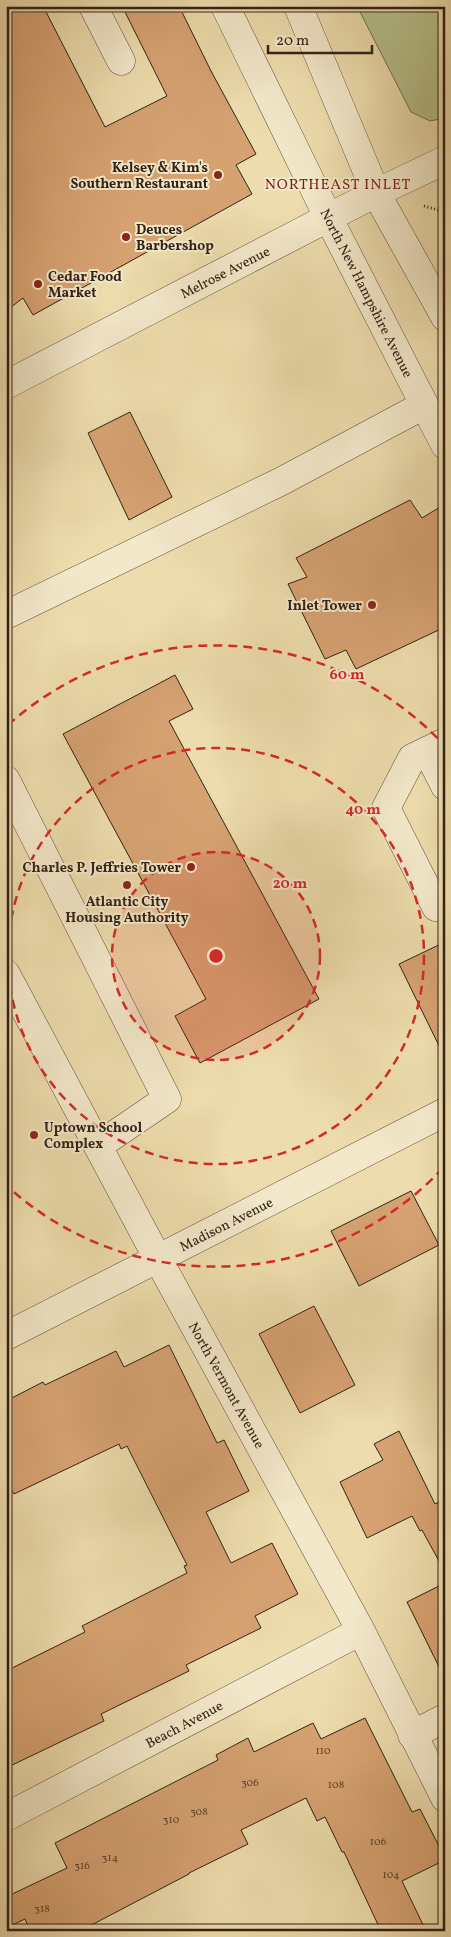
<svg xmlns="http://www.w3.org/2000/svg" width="451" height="1937" viewBox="0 0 451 1937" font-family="Vollkorn,serif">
  <rect width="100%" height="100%" fill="#eddcad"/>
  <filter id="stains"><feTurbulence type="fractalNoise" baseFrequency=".004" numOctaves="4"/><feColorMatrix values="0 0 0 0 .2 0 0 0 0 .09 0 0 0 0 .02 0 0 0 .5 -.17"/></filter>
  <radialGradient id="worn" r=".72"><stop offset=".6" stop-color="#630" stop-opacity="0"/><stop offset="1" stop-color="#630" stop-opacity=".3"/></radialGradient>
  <!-- green -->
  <path fill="#b7c08b" stroke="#757050" d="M357 6H445V118L430 121 411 112Z"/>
  <!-- building -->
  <path fill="#d6a272" stroke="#332016" d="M6 6H43L105 127 167 96 122 6H179L211 71 256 154 236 165 252 194 33 315 23 298 6 311Z
    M130 412 172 497 129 520 88 433Z
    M410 500 422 518 445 504V627L356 669 346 650 325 659 288 584 307 577 296 558Z
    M175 675 193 709 169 721 319 999 200 1063 175 1016 206 999 63 734Z
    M445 942V1058L399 964Z
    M411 1191 439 1245 359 1286 331 1231Z
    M314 1306 355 1385 300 1413 259 1334Z
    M169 1345 217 1443 224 1440 249 1491 206 1512 231 1563 272 1543 298 1594 255 1616 261 1628 186 1665 189 1671 101 1714 104 1721 6 1768V1671L85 1632 82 1626 187 1573 184 1566 187 1565 127 1446 121 1449 119 1444 14 1494 6 1479V1401L43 1382 45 1385 116 1351 124 1367Z
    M399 1431 435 1504 445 1499V1572L422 1530 420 1531 412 1516 367 1538 340 1482 383 1460 374 1444Z
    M445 1583V1679L407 1602Z
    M365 1718 412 1812 420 1809 445 1858V1860L402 1881 426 1931H381L344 1852H342L325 1817 317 1821 306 1798 241 1830 248 1844 189 1873V1874L80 1931H30L25 1919 6 1928V1897L67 1868 55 1843 218 1760 216 1755 248 1738 254 1752 313 1723 321 1739Z"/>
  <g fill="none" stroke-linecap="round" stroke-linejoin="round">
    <!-- minor casing -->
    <g stroke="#624f3c" stroke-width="29">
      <path id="minor" d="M93 6 121 61
        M225 6 329 219 445 445
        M298 6 376 193 445 317
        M6 385 376 193 445 160
        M6 615 282 481 424 405
        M445 742 412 758 386 808 436 907 445 903
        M427 751 445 786
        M6 780 167 1099 98 1146
        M6 974 158 1259 361 1631 445 1798
        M6 1336 445 1112
        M412 1735 445 1718
        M6 1817 361 1631"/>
    </g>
    <!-- path -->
    <path stroke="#332016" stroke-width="3" stroke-dasharray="1 2.5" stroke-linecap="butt" d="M424 206 445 212"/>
    <!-- minor -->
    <use href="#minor" stroke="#f3e8ca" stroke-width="28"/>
  </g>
  <!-- distance rings -->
  <circle cx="216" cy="956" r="104" fill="#d62828" fill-opacity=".12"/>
  <g fill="none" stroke="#d62828" stroke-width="2.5" stroke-dasharray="9 6">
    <circle cx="216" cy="956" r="104"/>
    <circle cx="216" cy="956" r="208"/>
    <path d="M443 1168A311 311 0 0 1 8 1187M8 725A311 311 0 0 1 443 744"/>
  </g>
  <!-- markers -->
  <g fill="#8f2418" stroke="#f3e8ca" stroke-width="2">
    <circle cx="218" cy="175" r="5"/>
    <circle cx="126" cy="237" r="5"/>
    <circle cx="38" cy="284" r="5"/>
    <circle cx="372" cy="605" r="5"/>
    <circle cx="191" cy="867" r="5"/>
    <circle cx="127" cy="885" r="5"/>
    <circle cx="34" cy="1135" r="5"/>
  </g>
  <g text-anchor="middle" stroke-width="4" stroke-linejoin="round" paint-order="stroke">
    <!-- number labels -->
    <g font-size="11" fill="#5c402d">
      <text x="323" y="1754">110</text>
      <text x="250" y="1786">306</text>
      <text x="336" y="1788">108</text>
      <text x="199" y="1815">308</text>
      <text x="171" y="1823">310</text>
      <text x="378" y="1845">106</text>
      <text x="110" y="1861">314</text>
      <text x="82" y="1869">316</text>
      <text x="391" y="1878">104</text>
      <text x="42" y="1912">318</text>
    </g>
    <!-- poi labels -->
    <g font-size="14" font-weight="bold" fill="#332016" stroke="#f3e8ca" text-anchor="end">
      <text x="208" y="172">Kelsey &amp; Kim's<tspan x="208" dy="16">Southern Restaurant</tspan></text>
      <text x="136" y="234" text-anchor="start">Deuces<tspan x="136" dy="16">Barbershop</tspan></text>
      <text x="48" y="281" text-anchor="start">Cedar Food<tspan x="48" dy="16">Market</tspan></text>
      <text x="362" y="610">Inlet Tower</text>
      <text x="181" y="872">Charles P. Jeffries Tower</text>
      <text x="127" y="906" text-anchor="middle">Atlantic City<tspan x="127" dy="16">Housing Authority</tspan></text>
      <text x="44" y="1132" text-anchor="start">Uptown School<tspan x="44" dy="16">Complex</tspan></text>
    </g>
    <!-- street labels -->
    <g font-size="14" fill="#332016" stroke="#f3e8ca">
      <text transform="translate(225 272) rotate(-27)" y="5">Melrose Avenue</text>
      <text transform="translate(367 293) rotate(63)" y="5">North New Hampshire Avenue</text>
      <text transform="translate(226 1224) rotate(-27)" y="5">Madison Avenue</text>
      <text transform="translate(227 1385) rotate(61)" y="5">North Vermont Avenue</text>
      <text transform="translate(184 1724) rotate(-28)" y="5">Beach Avenue</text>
    </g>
    <!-- neighbourhood labels -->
    <g font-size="15" letter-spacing="1" fill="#7a1f14" stroke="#f3e8ca">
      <text x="338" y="189">NORTHEAST INLET</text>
    </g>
  </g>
  <circle cx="216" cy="956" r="8" fill="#d62828" stroke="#f3e8ca" stroke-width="2.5"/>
  <g font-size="15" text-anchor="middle" font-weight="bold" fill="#d62828" stroke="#f3e8ca" stroke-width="4" stroke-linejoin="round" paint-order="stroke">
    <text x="347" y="679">60 m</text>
    <text x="363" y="814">40 m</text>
    <text x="290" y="888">20 m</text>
  </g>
  <!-- margin -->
  <rect width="451" height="1937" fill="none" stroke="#eddcad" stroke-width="25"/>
  <rect x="8" y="8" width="436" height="1922" fill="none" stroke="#332016" stroke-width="2.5"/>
  <rect x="12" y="12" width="426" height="1912" fill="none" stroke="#332016"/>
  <!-- scale -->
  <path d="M268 45v8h104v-8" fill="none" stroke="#332016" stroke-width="2.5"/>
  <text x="276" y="45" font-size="15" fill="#332016" stroke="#f3e8ca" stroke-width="4" paint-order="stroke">20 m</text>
  <rect width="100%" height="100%" filter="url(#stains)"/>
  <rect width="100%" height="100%" fill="url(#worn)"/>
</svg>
